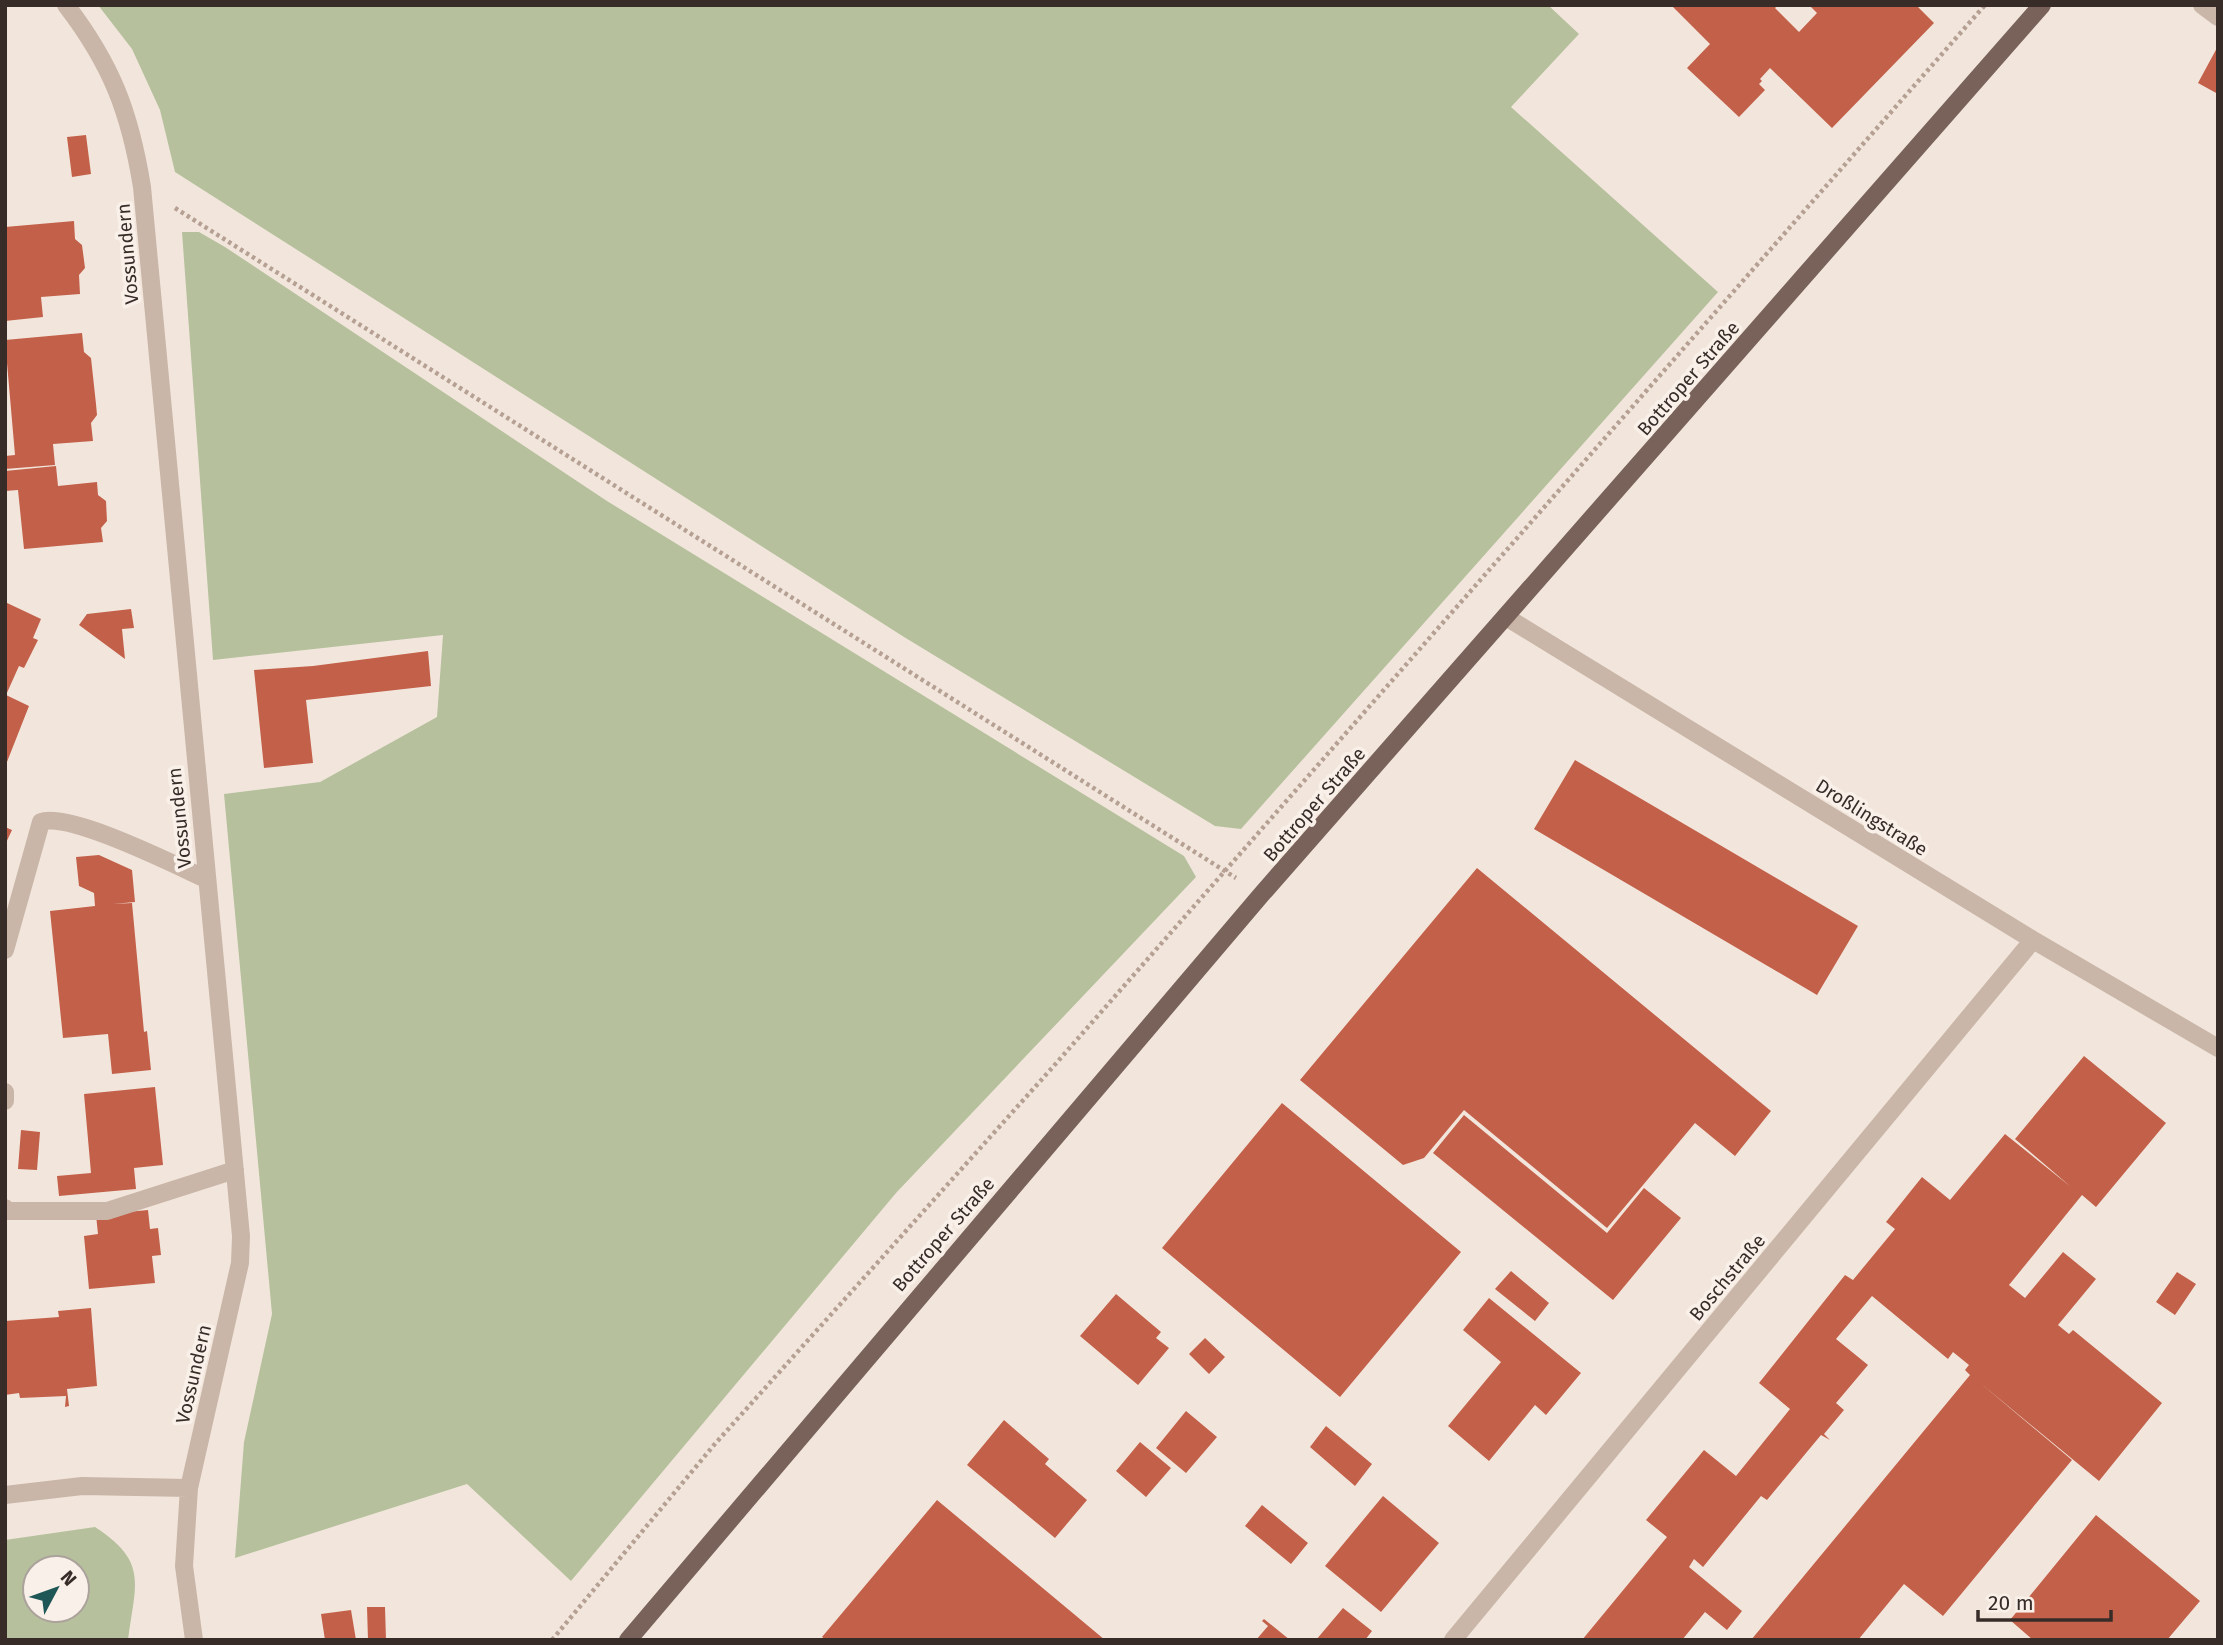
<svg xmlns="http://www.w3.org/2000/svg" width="2223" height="1645" viewBox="0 0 2223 1645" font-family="'Fira Sans',sans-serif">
  <rect width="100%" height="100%" fill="#f2e6dc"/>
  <!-- green -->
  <path fill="#b6c09d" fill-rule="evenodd" d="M98 5H1548L1579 34 1511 107 1718 292 1241 829 1215 826 904 637 175 172 160 110 132 49Z
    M182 232H199L225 247 607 501 1184 856 1196 877 896 1193 571 1581 467 1484 235 1558 244 1442 272 1314 224 794 320 782 437 717 443 635 213 660Z
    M95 1527C149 1562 135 1584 128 1640H5V1540ZM35 1568H77V1610H35Z"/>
  <!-- building -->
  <path fill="#c36049" d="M1671 5H1778L1775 8 1799 32 1817 13 1809 5H1916L1934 23 1832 128 1770 68 1760 79 1762 81 1759 84 1765 90 1739 117 1687 68 1710 44Z
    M2218 46V94L2198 83Z
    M86 135 91 174 72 177 67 137Z
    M74 221 75 239 82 245 85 268 79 275 80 294 41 297 43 317 5 321V227Z
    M82 333 84 352 91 358 96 404 97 415 91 423 93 441 53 444 55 465 5 469V456L15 455 5 340Z
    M56 466 58 486 97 482 98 495 106 501 107 521 101 528 103 542 24 549 18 490 5 491V471Z
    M5 602 41 619 33 638 38 640 24 668 19 666 6 695 29 706 5 767Z
    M131 609 134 628 122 629 125 659 79 625 87 614Z
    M428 651 431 686 306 700 313 763 264 768 254 670 313 666Z
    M1575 760 1858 926 1817 995 1534 829Z
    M5 827 12 830 5 845Z
    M99 855 132 870 135 902 113 904 132 903 144 1032 147 1031 151 1070 112 1074 108 1034 63 1038 50 911 95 906 94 893 79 886 76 857Z
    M1477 868 1771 1111 1735 1156 1695 1123 1607 1228 1464 1110 1424 1158 1403 1165 1300 1080Z
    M2084 1056 2166 1123 2096 1207 2082 1195 2009 1285 2025 1298 2063 1252 2096 1279 2058 1325 2069 1334 2073 1330 2162 1403 2099 1481 1979 1382 2072 1460 1943 1616 1904 1584 1858 1640H1751L1970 1375 1965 1370 1969 1365 1953 1352 1948 1359 1872 1296 1836 1339 1868 1365 1836 1403 1844 1410 1824 1434 1830 1440 1821 1435 1767 1500 1761 1496 1703 1567 1694 1559 1689 1567 1742 1611 1727 1630 1705 1612 1682 1640H1582L1667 1537 1646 1520 1704 1450 1736 1476 1790 1409 1759 1383 1845 1275 1853 1280 1895 1229 1886 1222 1922 1177 1950 1200 2005 1134 2071 1187 2015 1139Z
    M155 1087 163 1165 134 1168 136 1189 59 1196 57 1176 91 1173 84 1094Z
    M1282 1103 1461 1252 1340 1397 1162 1248Z
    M1464 1115 1607 1233 1644 1188 1681 1218 1613 1300 1433 1153Z
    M21 1130 40 1132 37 1170 18 1169Z
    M148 1210 150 1229 158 1228 161 1255 152 1256 155 1283 89 1289 84 1236 98 1234 96 1215Z
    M1511 1271 1549 1303 1535 1321 1495 1289Z
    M2177 1272 2196 1284 2175 1315 2156 1302Z
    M1116 1294 1161 1332 1156 1338 1169 1348 1138 1385 1080 1336Z
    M1489 1298 1581 1373 1546 1415 1535 1405 1489 1461 1448 1426 1501 1362 1463 1330Z
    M91 1308 97 1386 67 1389 69 1406 65 1407 66 1396 20 1398 19 1393 5 1395V1321L59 1317 58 1311Z
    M1205 1338 1225 1357 1209 1374 1189 1354Z
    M1186 1411 1217 1437 1186 1473 1156 1448Z
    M1004 1420 1049 1459 1045 1464 1087 1500 1055 1538 967 1465Z
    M1326 1426 1372 1464 1355 1486 1310 1447Z
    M1140 1442 1171 1468 1146 1497 1116 1471Z
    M1383 1496 1439 1543 1381 1612 1325 1566Z
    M937 1500 1105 1640H826L822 1637Z
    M1262 1505 1308 1543 1291 1564 1245 1526Z
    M2096 1515 2200 1601 2167 1640H2033L2010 1620Z
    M367 1607H385L386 1640H368Z
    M1343 1608 1372 1631 1365 1640H1316Z
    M351 1610 356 1640H325L321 1614Z
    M1264 1619 1290 1640H1256L1268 1626 1262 1621Z"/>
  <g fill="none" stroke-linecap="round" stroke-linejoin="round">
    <!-- path -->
    <path stroke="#b5a093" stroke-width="4.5" stroke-dasharray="3.5 3.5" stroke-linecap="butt" d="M175 208 1236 878
      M552 1640 714 1445 1052 1068 1985 5"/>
    <!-- minor -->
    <path stroke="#c9b6a8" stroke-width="18" d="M66 5C112 65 130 113 142 187L241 1236 240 1263 189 1488 184 1566 194 1640
      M2202 5 2218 17
      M1506 617 2033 940 2218 1048
      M5 950 41 822C70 812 175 865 206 879
      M5 1092V1101
      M5 1208 7 1211H107L235 1170
      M5 1495 82 1486 189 1488
      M1453 1640 2033 940"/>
    <!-- major -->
    <path stroke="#78625a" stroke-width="18" d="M628 1640 1261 895 2042 5"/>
  </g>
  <g text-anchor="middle" stroke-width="7" stroke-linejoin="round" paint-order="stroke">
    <!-- street labels -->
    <g font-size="19" fill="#372c28" stroke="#f9f1e9">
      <text transform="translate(127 254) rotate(-95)" y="7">Vossundern</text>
      <text transform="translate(1688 378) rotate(-49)" y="7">Bottroper Straße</text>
      <text transform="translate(1314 804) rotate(-49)" y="7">Bottroper Straße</text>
      <text transform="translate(1872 817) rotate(32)" y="7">Droßlingstraße</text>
      <text transform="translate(179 818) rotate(-96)" y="7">Vossundern</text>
      <text transform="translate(943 1234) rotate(-49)" y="7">Bottroper Straße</text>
      <text transform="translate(1727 1277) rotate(-50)" y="7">Boschstraße</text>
      <text transform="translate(193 1374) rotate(-77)" y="7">Vossundern</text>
    </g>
  </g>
  <!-- border -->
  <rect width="2223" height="1645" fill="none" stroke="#372c28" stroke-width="14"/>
  <!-- north arrow -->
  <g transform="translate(56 1589) rotate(49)"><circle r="33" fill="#f9f1e9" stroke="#aba29c" stroke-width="2"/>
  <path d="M0-5L12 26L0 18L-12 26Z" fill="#1f5757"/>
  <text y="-10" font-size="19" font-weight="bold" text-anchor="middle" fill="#372c28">N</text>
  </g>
  <!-- scale -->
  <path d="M1978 1610v10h133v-10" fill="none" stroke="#372c28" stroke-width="3.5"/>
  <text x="1988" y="1610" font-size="21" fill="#372c28" stroke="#f9f1e9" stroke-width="5" paint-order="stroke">20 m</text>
</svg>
